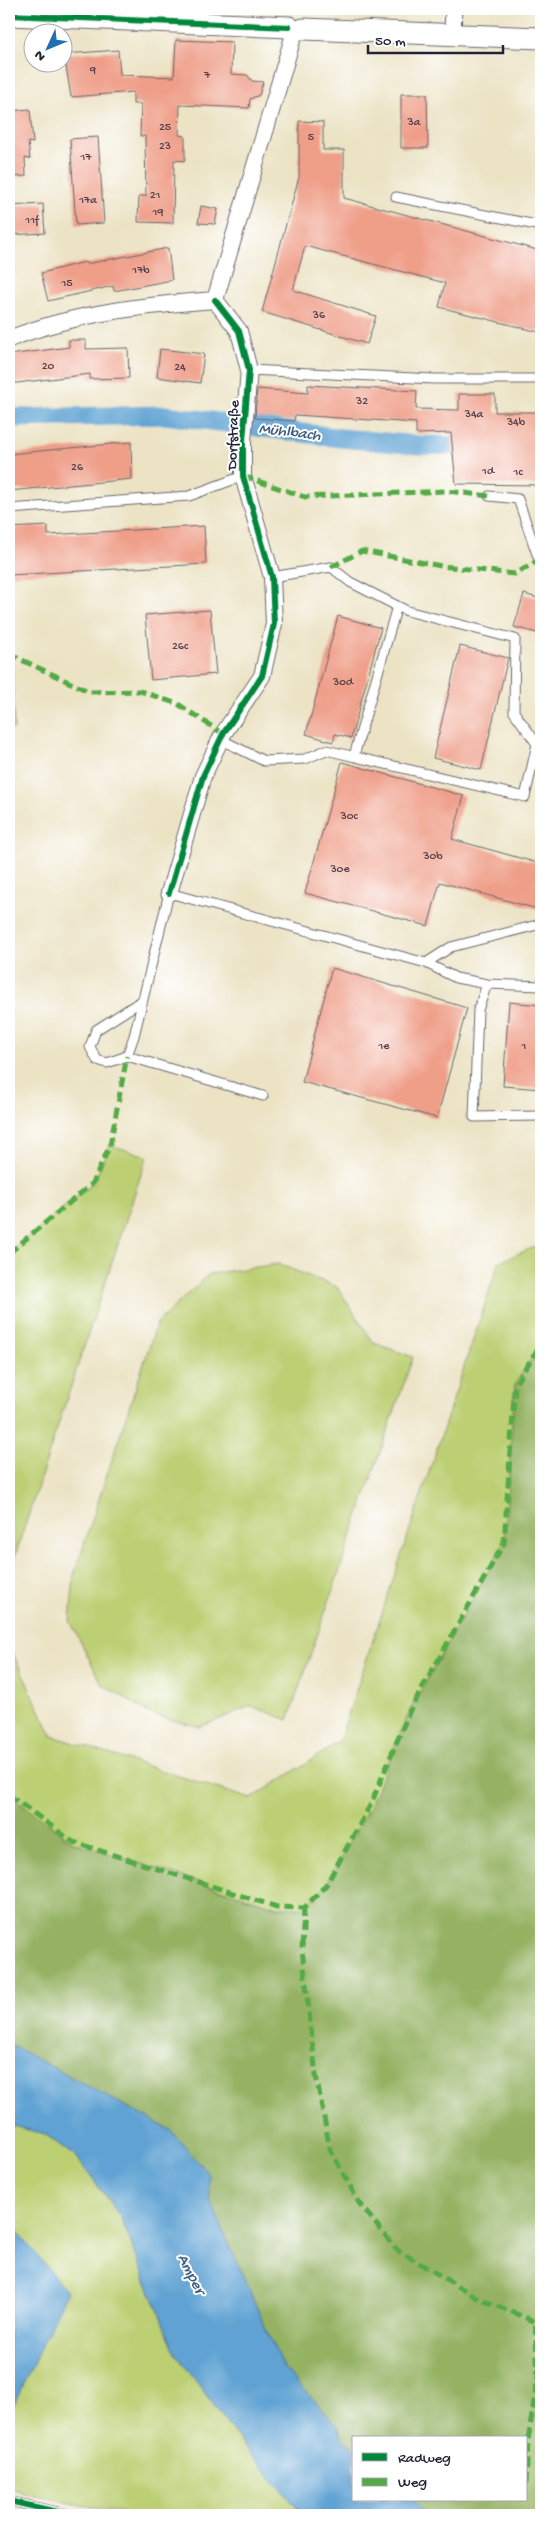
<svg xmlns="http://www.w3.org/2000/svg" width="550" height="2524" viewBox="0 0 550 2524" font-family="'Gochi Hand',sans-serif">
  <rect width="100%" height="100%" fill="#fff"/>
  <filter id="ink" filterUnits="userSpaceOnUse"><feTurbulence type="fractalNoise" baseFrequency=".02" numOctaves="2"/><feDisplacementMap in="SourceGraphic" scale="10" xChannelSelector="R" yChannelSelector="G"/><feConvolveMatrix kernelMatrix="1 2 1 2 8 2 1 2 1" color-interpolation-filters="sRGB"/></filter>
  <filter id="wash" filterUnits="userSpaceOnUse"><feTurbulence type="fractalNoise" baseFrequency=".0096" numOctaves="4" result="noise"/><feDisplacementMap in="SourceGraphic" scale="20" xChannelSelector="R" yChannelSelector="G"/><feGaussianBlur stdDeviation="1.12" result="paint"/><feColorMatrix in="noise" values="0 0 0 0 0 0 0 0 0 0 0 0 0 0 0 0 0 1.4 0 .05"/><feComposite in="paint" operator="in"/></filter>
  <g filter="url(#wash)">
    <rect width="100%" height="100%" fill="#ece3c5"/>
    <!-- green -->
    <path fill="#bccf72" stroke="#6f7856" d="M9 654 12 655 14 729H9Z
      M110 1145 147 1156 9 1574V1253L93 1183Z
      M541 1244V1349L536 1352 515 1384 504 1543 410 1710 371 1804 326 1885 304 1908 277 1907 73 1842 9 1795V1645L52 1736 251 1799 339 1742 499 1262Z
      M278 1264 337 1287 374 1343 413 1357 288 1720 251 1706 200 1727 153 1715 102 1684 70 1621 74 1575 157 1323 209 1274Z
      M9 2125 45 2134 77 2158 120 2216 176 2354 249 2453 304 2515H132L31 2495 9 2488Z"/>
    <!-- forest -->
    <path fill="#95b264" stroke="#5c6a50" d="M541 1349V2507L528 2515H429L412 2500H526V2438H354V2449L344 2440 336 2423 283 2368 210 2200 209 2175 170 2130 9 2044V1795L73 1842 276 1907 304 1908 326 1885 371 1804 410 1710 504 1543 515 1384 536 1352Z"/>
    <!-- water -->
    <path fill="#5fa2d3" stroke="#406287" d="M9 2044 170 2130 209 2175 210 2200 283 2368 336 2423 344 2440 354 2449V2500H412L429 2515H304L249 2453 176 2354 120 2216 77 2158 45 2134 9 2125Z
      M9 2221 67 2292 9 2414Z"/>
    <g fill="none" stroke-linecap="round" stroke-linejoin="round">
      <!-- canal -->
      <path stroke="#5fa2d3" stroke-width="19" d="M9 418 165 415 341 438 418 445 478 446"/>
    </g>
    <g id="blocks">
      <!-- building -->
      <path fill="#ef9e88" d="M176 40 232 42 231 74 247 75 252 81 263 82 259 95 250 99 249 108 180 105 179 135 185 136V161L174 160 173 223 138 222 139 196H146L145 136H140L141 104H133V92L71 97 64 54 118 50 120 75 174 77Z
        M401 94H427L428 148H401Z
        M30 109 33 143 28 142 30 159 25 158 26 176 9 177V111Z
        M299 121 323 122V150H344V198L541 251 539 332 439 307 445 283 305 246 293 290 376 316 367 344 262 312 299 177Z
        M98 137 104 223 76 225 70 139Z
        M43 204 45 233 9 235V206Z
        M201 206 218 209 215 224 198 223Z
        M168 248 172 280 114 291 113 286 48 301 41 273 85 262 86 264Z
        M69 340H86V349L128 348 129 378 90 379V374L9 384V355L69 347Z
        M160 349 204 354 200 383 157 377Z
        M308 385 417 391 416 409 459 410V394H495V412H541V485L456 484 451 433 416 434V423L295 415 294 421 255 418 257 389 308 393Z
        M131 442 132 479 9 491V454Z
        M48 526V535L204 526 206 564 9 575V528Z
        M524 594 541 599V634L514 627Z
        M210 610 216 674 151 680 145 615Z
        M338 616 381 628 351 738 335 734 333 742 306 734Z
        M460 646 508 658 481 770 433 758Z
        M342 762 464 796 452 839 541 864V910L440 882 428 926 305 893Z
        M332 968 467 1008 437 1118 302 1082Z
        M509 1002 541 1005V1089L503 1086Z"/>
    </g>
  </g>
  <g filter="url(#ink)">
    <use href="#blocks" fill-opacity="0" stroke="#69666b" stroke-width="1"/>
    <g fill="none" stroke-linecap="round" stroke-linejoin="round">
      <!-- service casing -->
      <g stroke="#69666b" stroke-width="11">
        <path id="service" d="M396 197 541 226
          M249 370 434 379H541
          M489 496 518 499 539 560H541
          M9 509 189 496 243 476
          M272 577 331 567 350 582 407 611 515 639 514 712 537 744
          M220 739 264 761 305 759 326 750 525 797 537 744
          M354 756 397 606
          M426 963 451 947 541 924
          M487 984 478 1010 474 1117 541 1116
          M143 1000 96 1030 90 1047 97 1060 107 1063 127 1056 263 1096
          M127 1056 134 1036 169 893 426 963 456 978 487 984 541 986
          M9 2501 71 2515"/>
      </g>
      <!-- minor casing -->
      <g stroke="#69666b" stroke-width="18">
        <path id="minor" d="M453 9V33
          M215 300 294 34
          M9 339C74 313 146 305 215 300
          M169 893 203 776 223 734 262 676 274 624 272 577 243 476V441L249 370 239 331 215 300"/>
      </g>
      <!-- tertiary casing -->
      <g stroke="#69666b" stroke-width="23">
        <path id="tertiary" d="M9 15 289 27
          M303 29 541 38"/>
      </g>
      <!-- service -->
      <use href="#service" stroke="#fff" stroke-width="9"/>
      <!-- minor -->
      <use href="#minor" stroke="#fff" stroke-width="16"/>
      <!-- tertiary -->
      <use href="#tertiary" stroke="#fff" stroke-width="21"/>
      <!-- quiet -->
      <path stroke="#53aa46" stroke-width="5" stroke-dasharray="10 5" stroke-linecap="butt" d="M243 476 305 497 447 491 489 496
        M331 567 362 551 441 566 515 574 539 560
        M9 654 90 692 140 691 178 704 223 734
        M9 1253 93 1183 110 1145 127 1056
        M9 1795 73 1842 277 1907 304 1908 326 1885 371 1804 410 1710 504 1543 515 1384 536 1352 541 1349
        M304 1908 302 1949 316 2076 330 2149 359 2203 397 2250 478 2298 541 2324
        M526 2484 528 2440 538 2376 535 2321"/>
      <!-- cycleway casing -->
      <g stroke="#fff" stroke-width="9">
        <path id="cycleway" d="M9 15 289 27
          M169 893 203 776 223 734 262 676 274 624 272 577 243 476V441L249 370 239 331 215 300
          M9 2501 71 2515"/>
      </g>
      <!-- cycleway -->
      <use href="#cycleway" stroke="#00873e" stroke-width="6"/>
    </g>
  </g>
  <g text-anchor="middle" stroke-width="4" stroke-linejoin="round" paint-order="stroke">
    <!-- number labels -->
    <g font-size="12" fill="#55414e">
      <text x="93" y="73">9</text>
      <text x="207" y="78">7</text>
      <text x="414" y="125">3a</text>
      <text x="165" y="130">25</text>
      <text x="311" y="140">5</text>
      <text x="165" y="149">23</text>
      <text x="86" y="160">17</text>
      <text x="155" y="198">21</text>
      <text x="88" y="203">17a</text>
      <text x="158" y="215">19</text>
      <text x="32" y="223">11f</text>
      <text x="141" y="273">17b</text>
      <text x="67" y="286">15</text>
      <text x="319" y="318">36</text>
      <text x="48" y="369">20</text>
      <text x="180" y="370">24</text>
      <text x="362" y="404">32</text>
      <text x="474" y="417">34a</text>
      <text x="516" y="425">34b</text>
      <text x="77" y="470">26</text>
      <text x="488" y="474">1d</text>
      <text x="518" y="475">1c</text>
      <text x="180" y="649">26c</text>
      <text x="343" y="685">30d</text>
      <text x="349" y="819">30c</text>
      <text x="433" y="859">30b</text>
      <text x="340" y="872">30e</text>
      <text x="384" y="1049">1e</text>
      <text x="524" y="1049">1</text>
    </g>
    <!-- street labels -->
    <g font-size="15" fill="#22223b" stroke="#fff">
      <text transform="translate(232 435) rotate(-88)" y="5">Dorfstraße</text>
    </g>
    <!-- water labels -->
    <g font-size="16" font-style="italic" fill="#3d5c7f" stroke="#fff">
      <text transform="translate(290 430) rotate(7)" y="6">Mühlbach</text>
      <text transform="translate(193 2273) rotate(63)" y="6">Amper</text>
    </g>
  </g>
  <!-- margin -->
  <rect width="550" height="2524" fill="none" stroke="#fff" stroke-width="30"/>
  <!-- legend -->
  <rect x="352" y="2436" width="175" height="65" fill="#ffffff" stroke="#a7a7b1"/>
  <rect x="362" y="2453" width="25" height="8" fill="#00873e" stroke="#a7a7b1"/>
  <text x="398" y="2462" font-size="15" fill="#22223b">Radweg</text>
  <rect x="362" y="2478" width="25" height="8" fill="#53aa46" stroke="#a7a7b1"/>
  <text x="398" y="2486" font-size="15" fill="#22223b">Weg</text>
  <!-- north arrow -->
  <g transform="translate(48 48) rotate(226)"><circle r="24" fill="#ffffff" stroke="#a7a7b1"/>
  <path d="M0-4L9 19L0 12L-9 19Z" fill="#1f6fb2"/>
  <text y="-8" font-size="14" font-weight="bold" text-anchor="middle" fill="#22223b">N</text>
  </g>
  <!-- scale -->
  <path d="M368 45v8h135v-8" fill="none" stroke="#22223b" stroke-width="2.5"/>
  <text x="375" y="45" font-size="15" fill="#22223b" stroke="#ffffff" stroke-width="4" paint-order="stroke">50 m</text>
</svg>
